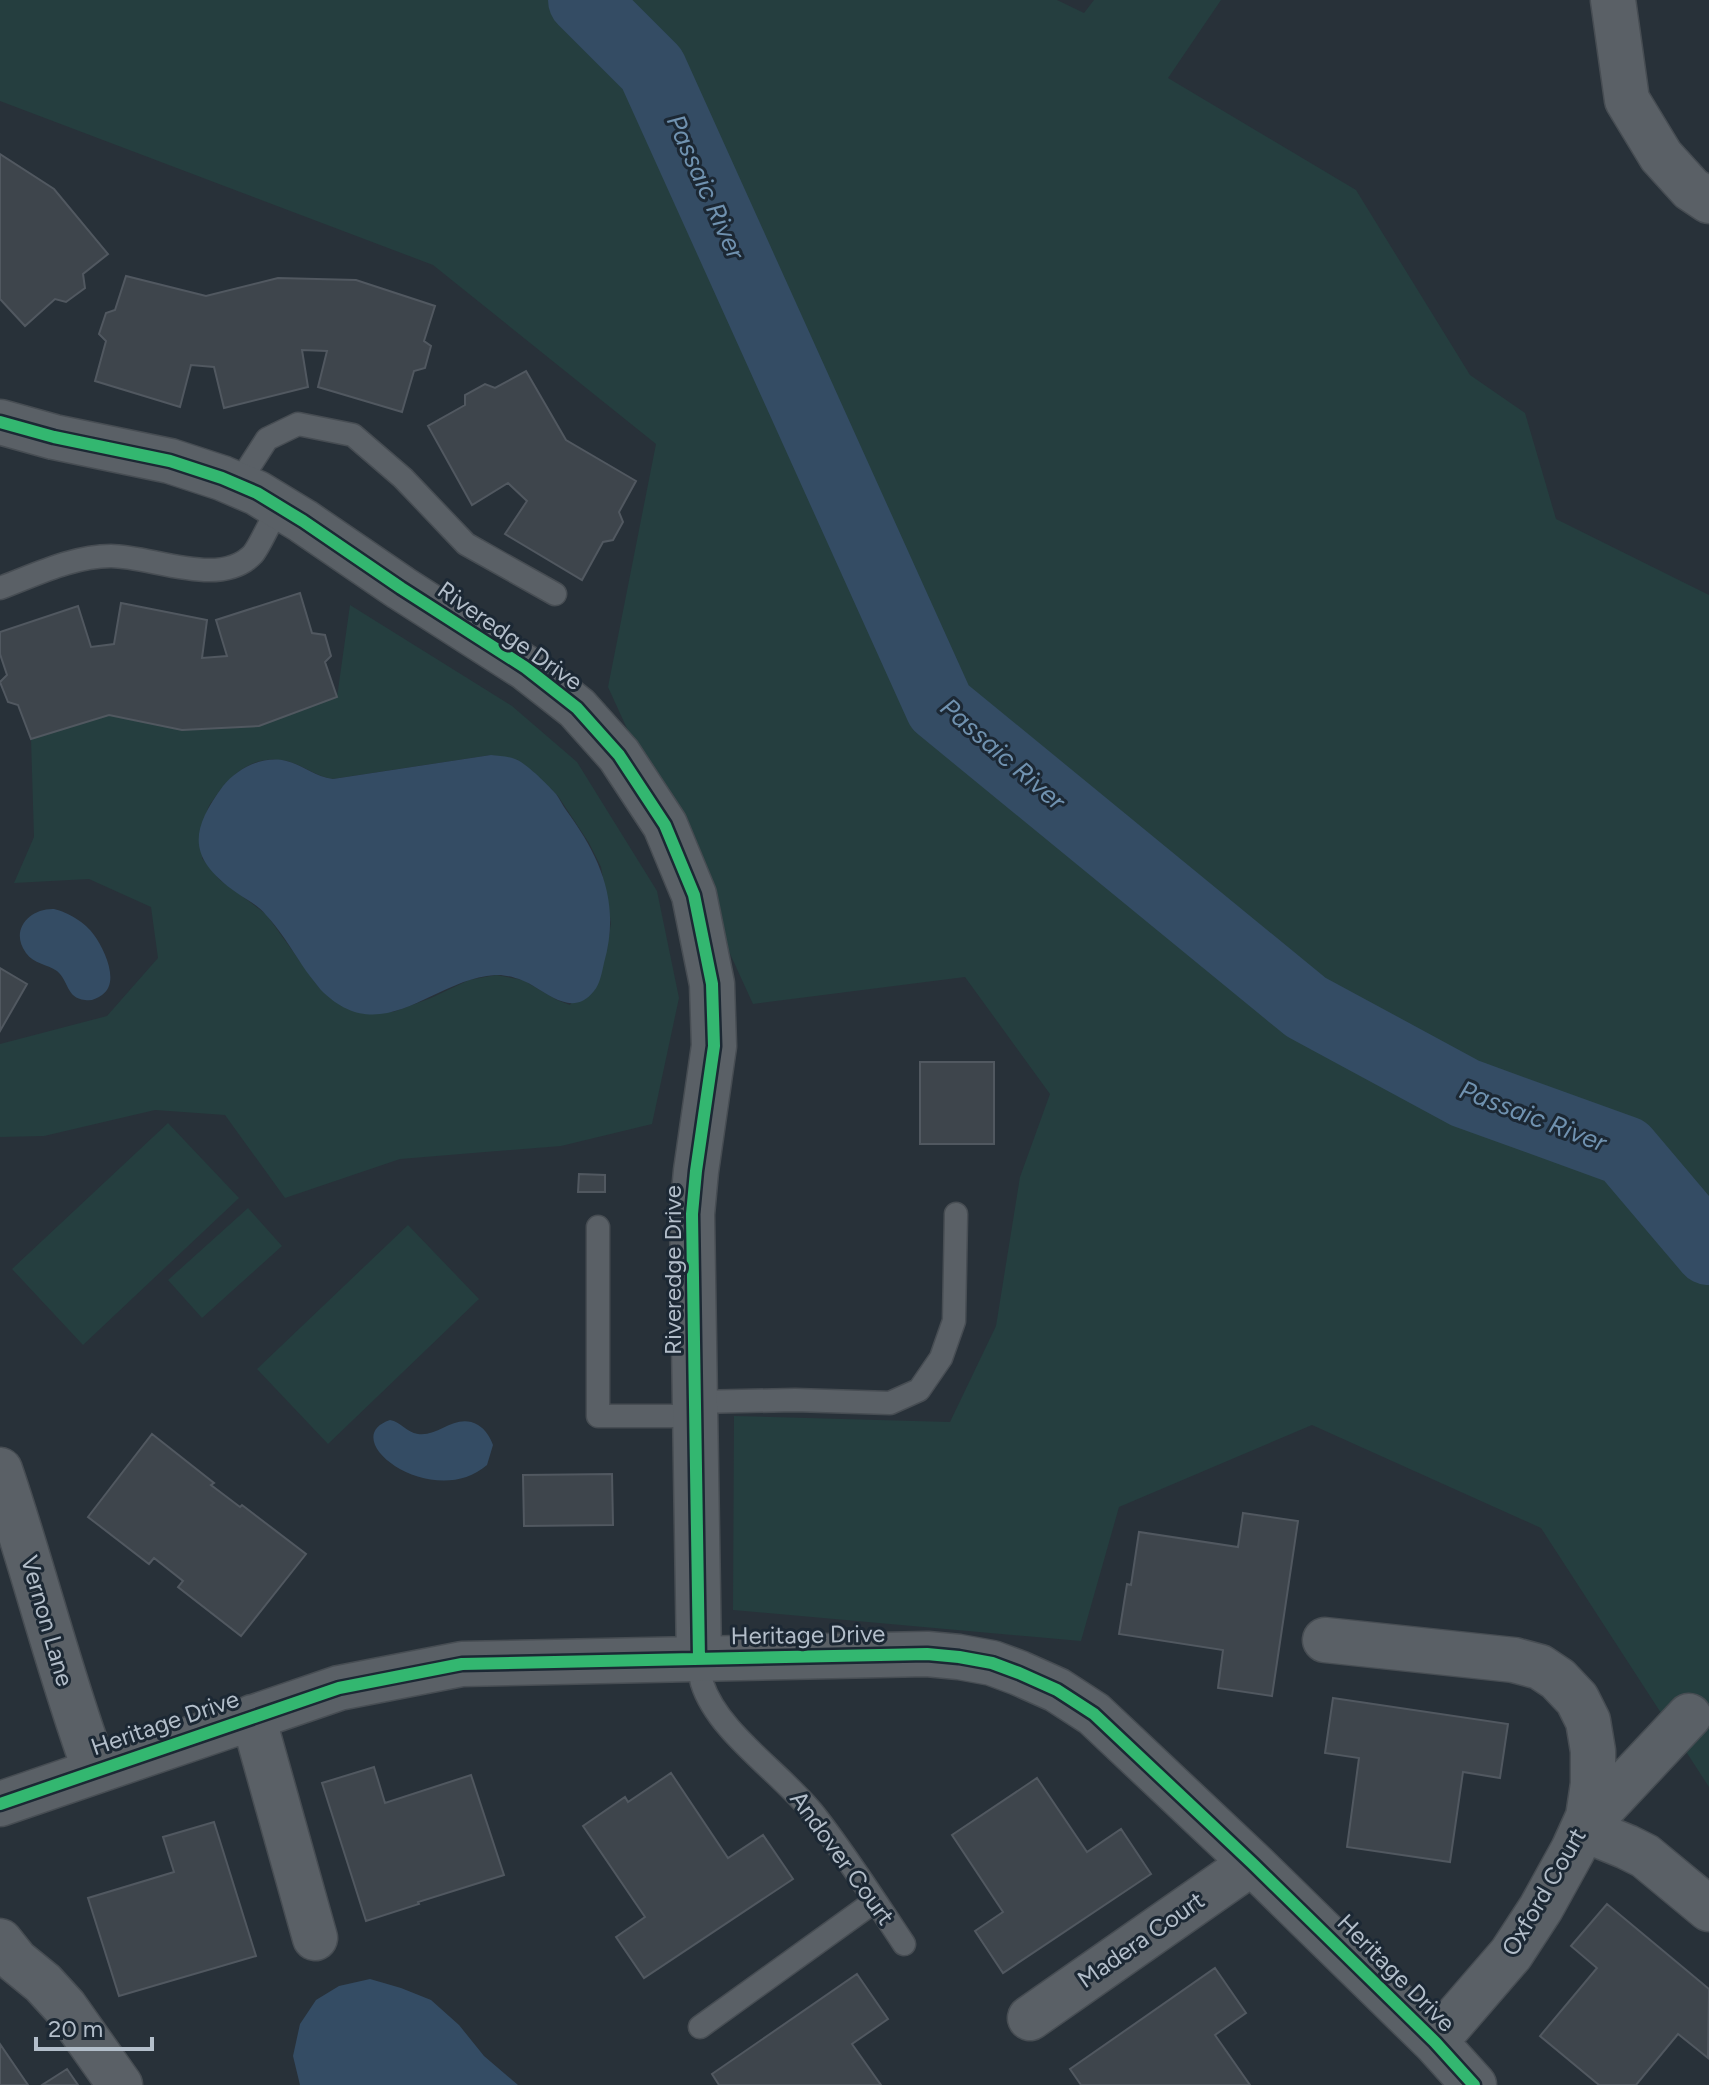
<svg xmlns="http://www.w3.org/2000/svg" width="1709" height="2085" viewBox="0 0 1709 2085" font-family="Figtree,sans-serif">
  <rect width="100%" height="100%" fill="#283139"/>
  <!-- green -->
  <path fill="#253e3f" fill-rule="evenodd" d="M0 0H1057L1084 13 1094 0H1221L1168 78 1356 190 1470 375 1525 413 1556 519 1709 595V1787L1541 1528 1312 1425 1119 1507 1081 1641 733 1610 734 1416 950 1422 996 1326 1020 1177 1050 1094 965 977 753 1004 608 687 656 444 433 265 0 101Z
    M350 605 512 706 577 762 657 891 679 998 652 1124 561 1146 400 1159 285 1198 225 1115 155 1110 44 1136 0 1137V1044L107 1016 158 958 151 907 89 879 14 883 34 837 31 739 109 715 182 730 259 726 337 697ZM491 755 518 760 558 796 589 843 601 867 611 923 609 936 570 1005 557 1000 523 980 496 975 469 980 431 998 393 1012 320 989 266 914 220 880 202 858C204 844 203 821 208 808 210 803 215 798 218 793 233 773 253 756 281 760 300 762 313 776 333 779Z
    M168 1123 239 1198 83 1345 12 1269Z
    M248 1208 282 1246 202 1318 168 1280Z
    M408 1225 479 1299 328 1444 257 1369Z"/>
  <!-- water -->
  <path fill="#344c64" d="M491 755C499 756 507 756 515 759 525 762 548 785 556 794 560 799 562 805 566 810 601 858 621 903 604 963 602 972 600 984 594 991 575 1015 554 998 535 987 525 980 507 974 495 975 432 979 381 1052 320 989 314 981 307 973 302 965 291 948 280 930 266 915 258 905 247 900 237 893 188 858 189 832 223 786 237 769 259 757 282 760 301 763 312 776 333 779Z
    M54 909C68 912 86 923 94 935 105 950 120 983 102 995 96 999 92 1001 85 1000 66 998 69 981 57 971 47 964 34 964 26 953 9 930 30 908 54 909Z
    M390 1420C401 1422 406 1432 418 1434 439 1437 456 1412 478 1425 486 1430 490 1437 493 1445L487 1465C433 1512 334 1439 390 1420Z
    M370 1979 401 1988 431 2000 459 2025 484 2056 518 2085H300L293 2056 300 2024 316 2000 339 1986Z"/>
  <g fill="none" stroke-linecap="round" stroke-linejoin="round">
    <!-- river -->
    <path stroke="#344c64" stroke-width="70" d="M583 0 652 69 940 707 1306 1007 1465 1093 1625 1151 1709 1250"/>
  </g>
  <!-- building -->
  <path fill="#3e454c" stroke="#515860" stroke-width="2" d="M0 154 54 189 108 254 83 274 85 288 66 302 55 299 25 326 0 299Z
    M126 276 206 296 278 278 356 280 435 306 424 341 431 346 425 368 414 371 402 412 318 387 327 351 302 350 308 387 224 408 214 367 191 365 180 407 95 381 106 341 99 334 106 313 115 310Z
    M526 371 566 440 636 481 619 512 623 522 613 540 603 542 582 580 505 534 527 501 508 483 472 505 428 426 465 405V395L485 384 495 388Z
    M300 593 312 633 325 635 331 656 325 662 337 697 259 726 182 730 109 715 31 739 18 705 8 702 0 682 7 675 0 654V632L78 606 91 647 114 644 121 603 207 620 202 658 227 656 216 620Z
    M0 968 27 984 0 1031Z
    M920 1062H994V1144H920Z
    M579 1174 605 1175V1192H578Z
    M152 1434 214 1483 211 1485 240 1507 242 1505 306 1554 241 1636 178 1587 183 1581 154 1558 149 1564 88 1517Z
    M612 1474 613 1525 524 1526 523 1475Z
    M1243 1513 1298 1521 1272 1696 1218 1688 1223 1650 1119 1634 1127 1584 1131 1585 1139 1532 1238 1547Z
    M1333 1698 1508 1724 1500 1778 1463 1772 1450 1862 1347 1847 1359 1758 1325 1753Z
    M374 1767 385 1803 471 1775 504 1875 418 1902 419 1904 366 1921 322 1783Z
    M671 1773 728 1858 763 1835 793 1879 644 1978 616 1937 645 1917 583 1826 625 1797 628 1802Z
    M1037 1778 1087 1852 1121 1829 1151 1874 1003 1973 975 1931 1003 1912 952 1835Z
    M214 1822 256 1956 119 1996 88 1898 174 1872 163 1837Z
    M1607 1904 1709 1989 1708 2058 1678 2034 1636 2085H1599L1540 2036 1597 1968 1571 1946Z
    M1215 1968 1246 2013 1215 2035 1250 2085H1081L1070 2069Z
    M857 1974 888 2019 852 2044 881 2085H719L712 2074Z
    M0 2044 28 2085H0Z
    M67 2069 78 2085H42Z"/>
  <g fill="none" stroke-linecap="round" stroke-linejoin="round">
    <!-- lane casing -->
    <g stroke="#474d53" stroke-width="25">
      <path id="lane" d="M238 484 267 439 298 424 353 435 403 478 466 544 555 594
        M0 588C35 575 73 556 111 556 152 556 220 589 253 554 261 544 272 518 279 506
        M598 1227V1416H695
        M695 1402 795 1400 890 1403 919 1390 941 1358 954 1321 956 1214
        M699 1659C700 1667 700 1676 702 1683 718 1734 785 1775 817 1818 848 1858 876 1902 904 1944
        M700 2027 875 1901"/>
    </g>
    <!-- street casing -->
    <g stroke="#474d53" stroke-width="47">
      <path id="street" d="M1613 0 1627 100 1661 156 1691 189 1709 201
        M0 422 54 437 170 461 222 478 257 493 303 521 401 588 526 668 577 708 619 755 665 825 694 895 712 984 714 1046 696 1171 692 1214 699 1659
        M0 1470C34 1570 59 1672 95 1770
        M1325 1640 1514 1660 1540 1667 1558 1679 1577 1699 1588 1721 1593 1751V1784L1588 1817 1573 1850 1541 1908 1511 1954 1435 2042
        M1689 1716 1583 1829 1627 1847 1645 1856 1709 1909
        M253 1717 315 1938
        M0 1804 339 1688 462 1664 927 1654 959 1657 992 1663 1019 1673 1057 1690 1094 1714 1252 1863 1435 2042 1474 2085
        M0 1941 16 1961 43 1983 65 2007 120 2085
        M1030 2018 1252 1863"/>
    </g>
    <!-- lane -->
    <use href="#lane" stroke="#5a6066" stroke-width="22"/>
    <!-- street -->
    <use href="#street" stroke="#5a6066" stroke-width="44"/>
    <!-- cycleway casing -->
    <g stroke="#1c2834" stroke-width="17">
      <path id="cycleway" d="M0 422 54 437 170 461 222 478 257 493 303 521 401 588 526 668 577 708 619 755 665 825 694 895 712 984 714 1046 696 1171 692 1214 699 1659
        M0 1804 339 1688 462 1664 927 1654 959 1657 992 1663 1019 1673 1057 1690 1094 1714 1252 1863 1435 2042 1474 2085"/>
    </g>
    <!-- cycleway -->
    <use href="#cycleway" stroke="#33b770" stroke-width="12"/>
  </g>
  <g text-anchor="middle" stroke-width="6" stroke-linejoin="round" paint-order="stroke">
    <!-- street labels -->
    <g font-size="24" fill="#b3beca" stroke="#1c2834">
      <text transform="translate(510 636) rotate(35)" y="8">Riveredge Drive</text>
      <text transform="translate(673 1270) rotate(-90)" y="8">Riveredge Drive</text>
      <text transform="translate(47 1621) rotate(74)" y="8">Vernon Lane</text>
      <text transform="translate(808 1635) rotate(-1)" y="8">Heritage Drive</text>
      <text transform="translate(165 1723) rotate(-19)" y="8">Heritage Drive</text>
      <text transform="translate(842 1858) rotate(54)" y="8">Andover Court</text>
      <text transform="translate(1544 1892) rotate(-60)" y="8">Oxford Court</text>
      <text transform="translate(1141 1940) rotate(-35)" y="8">Madera Court</text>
      <text transform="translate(1396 1973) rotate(45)" y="8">Heritage Drive</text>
    </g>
    <!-- water labels -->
    <g font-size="26" font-style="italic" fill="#7092b0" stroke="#1c2834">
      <text transform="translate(706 187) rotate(66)" y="9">Passaic River</text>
      <text transform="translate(1003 754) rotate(41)" y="9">Passaic River</text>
      <text transform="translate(1533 1116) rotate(21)" y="9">Passaic River</text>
    </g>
  </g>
  <!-- scale -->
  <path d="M36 2037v12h116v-12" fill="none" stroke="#b3beca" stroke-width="4"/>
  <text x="48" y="2037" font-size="24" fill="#b3beca" stroke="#1c2834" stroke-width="6" paint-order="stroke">20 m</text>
</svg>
